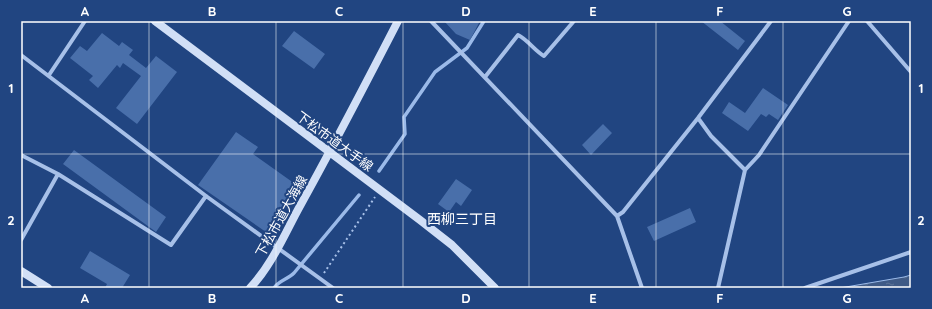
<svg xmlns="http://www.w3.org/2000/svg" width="932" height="309" viewBox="0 0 932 309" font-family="Quicksand,'Noto Sans JP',sans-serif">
  <defs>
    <pattern id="water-ripples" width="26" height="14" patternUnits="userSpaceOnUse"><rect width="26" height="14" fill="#3f5a86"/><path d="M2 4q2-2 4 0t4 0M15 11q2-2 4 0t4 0" fill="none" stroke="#5c7398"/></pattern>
  </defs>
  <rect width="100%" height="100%" fill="#214581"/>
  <!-- water -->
  <path fill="url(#water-ripples)" stroke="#9bbae9" d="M911 275V288H840L904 277Z"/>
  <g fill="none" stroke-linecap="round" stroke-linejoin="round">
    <!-- stream -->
    <path stroke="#9bbae9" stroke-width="3.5" d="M379 171 405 134 404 117 435 72 467 48 484 21
      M274 288C278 281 288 279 294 273L359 195"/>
  </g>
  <!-- building -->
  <path fill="#496faa" d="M444 21H480L470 40 456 34Z
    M701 21H720L745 41 738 50Z
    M294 31 325 54 314 69 282 46Z
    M102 33 119 46 122 42 133 50 129 55 146 68 156 56 177 72 137 124 116 108 141 76 123 63 120 68 117 65 98 88 89 80 93 76 70 58 80 46 87 51Z
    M763 88 788 105 778 120 769 114 766 117 761 114 748 131 722 113 729 102 745 113Z
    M603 124 612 133 591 155 582 145Z
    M236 132 258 147 253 154 298 186 266 232 198 185Z
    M74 150 166 217 156 232 63 164Z
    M456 179 472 190 461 206 456 202 449 212 438 204Z
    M690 208 696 222 654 241 647 227Z
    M90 251 130 275 122 288H105L107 284 80 268Z"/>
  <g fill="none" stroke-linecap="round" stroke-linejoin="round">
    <!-- path -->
    <path stroke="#a7c0e8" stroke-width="2" stroke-dasharray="2 3" stroke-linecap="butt" d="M324 273 375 197"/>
    <!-- street -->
    <path stroke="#a7c0e8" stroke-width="4" d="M431 21 617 216 642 288
      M867 21 911 72
      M21 55 206 196 333 288
      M49 75 85 21
      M485 77 518 35C528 40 534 50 544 56L574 21
      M698 118 711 136 745 170
      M21 155 58 174 171 245 206 196
      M617 216 623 212 698 118 771 21
      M21 240 58 174
      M718 288 745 170 759 155 849 21
      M805 288 911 252"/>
    <!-- secondary -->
    <path stroke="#d1dff6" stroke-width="8" d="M155 21 420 220 452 245 495 288
      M21 271 48 288
      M250 288C272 265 285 233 300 206 334 145 366 83 398 21"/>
  </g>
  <!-- grid -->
  <path fill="none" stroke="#fff" stroke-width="1" stroke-opacity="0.55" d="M149 21V288M276 21V288M403 21V288M529 21V288M656 21V288M783 21V288M21 154H911"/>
  <g text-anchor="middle" stroke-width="4" stroke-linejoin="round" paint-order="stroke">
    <!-- street labels -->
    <g font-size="13" fill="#fff" stroke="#214581">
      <text transform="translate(335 141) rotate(36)" y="5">下松市道大手線</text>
      <text transform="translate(281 216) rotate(-61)" y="5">下松市道大海線</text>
    </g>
    <!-- neighbourhood labels -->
    <g font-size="14" fill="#fff" stroke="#214581">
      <text x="462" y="224">西柳三丁目</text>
    </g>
  </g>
  <!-- border -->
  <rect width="932" height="309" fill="none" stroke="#214581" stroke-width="44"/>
  <rect x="22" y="22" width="888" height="265" fill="none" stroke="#fff" stroke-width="1.5"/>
  <g font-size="13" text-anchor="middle" font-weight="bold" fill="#fff">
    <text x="85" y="16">A</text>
    <text x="212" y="16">B</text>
    <text x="339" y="16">C</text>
    <text x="466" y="16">D</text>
    <text x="593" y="16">E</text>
    <text x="720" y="16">F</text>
    <text x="847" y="16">G</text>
    <text x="11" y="93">1</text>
    <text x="921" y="93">1</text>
    <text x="11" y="225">2</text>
    <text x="921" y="225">2</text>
    <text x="85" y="303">A</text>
    <text x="212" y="303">B</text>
    <text x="339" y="303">C</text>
    <text x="466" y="303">D</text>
    <text x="593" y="303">E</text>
    <text x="720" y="303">F</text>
    <text x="847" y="303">G</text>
  </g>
</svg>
